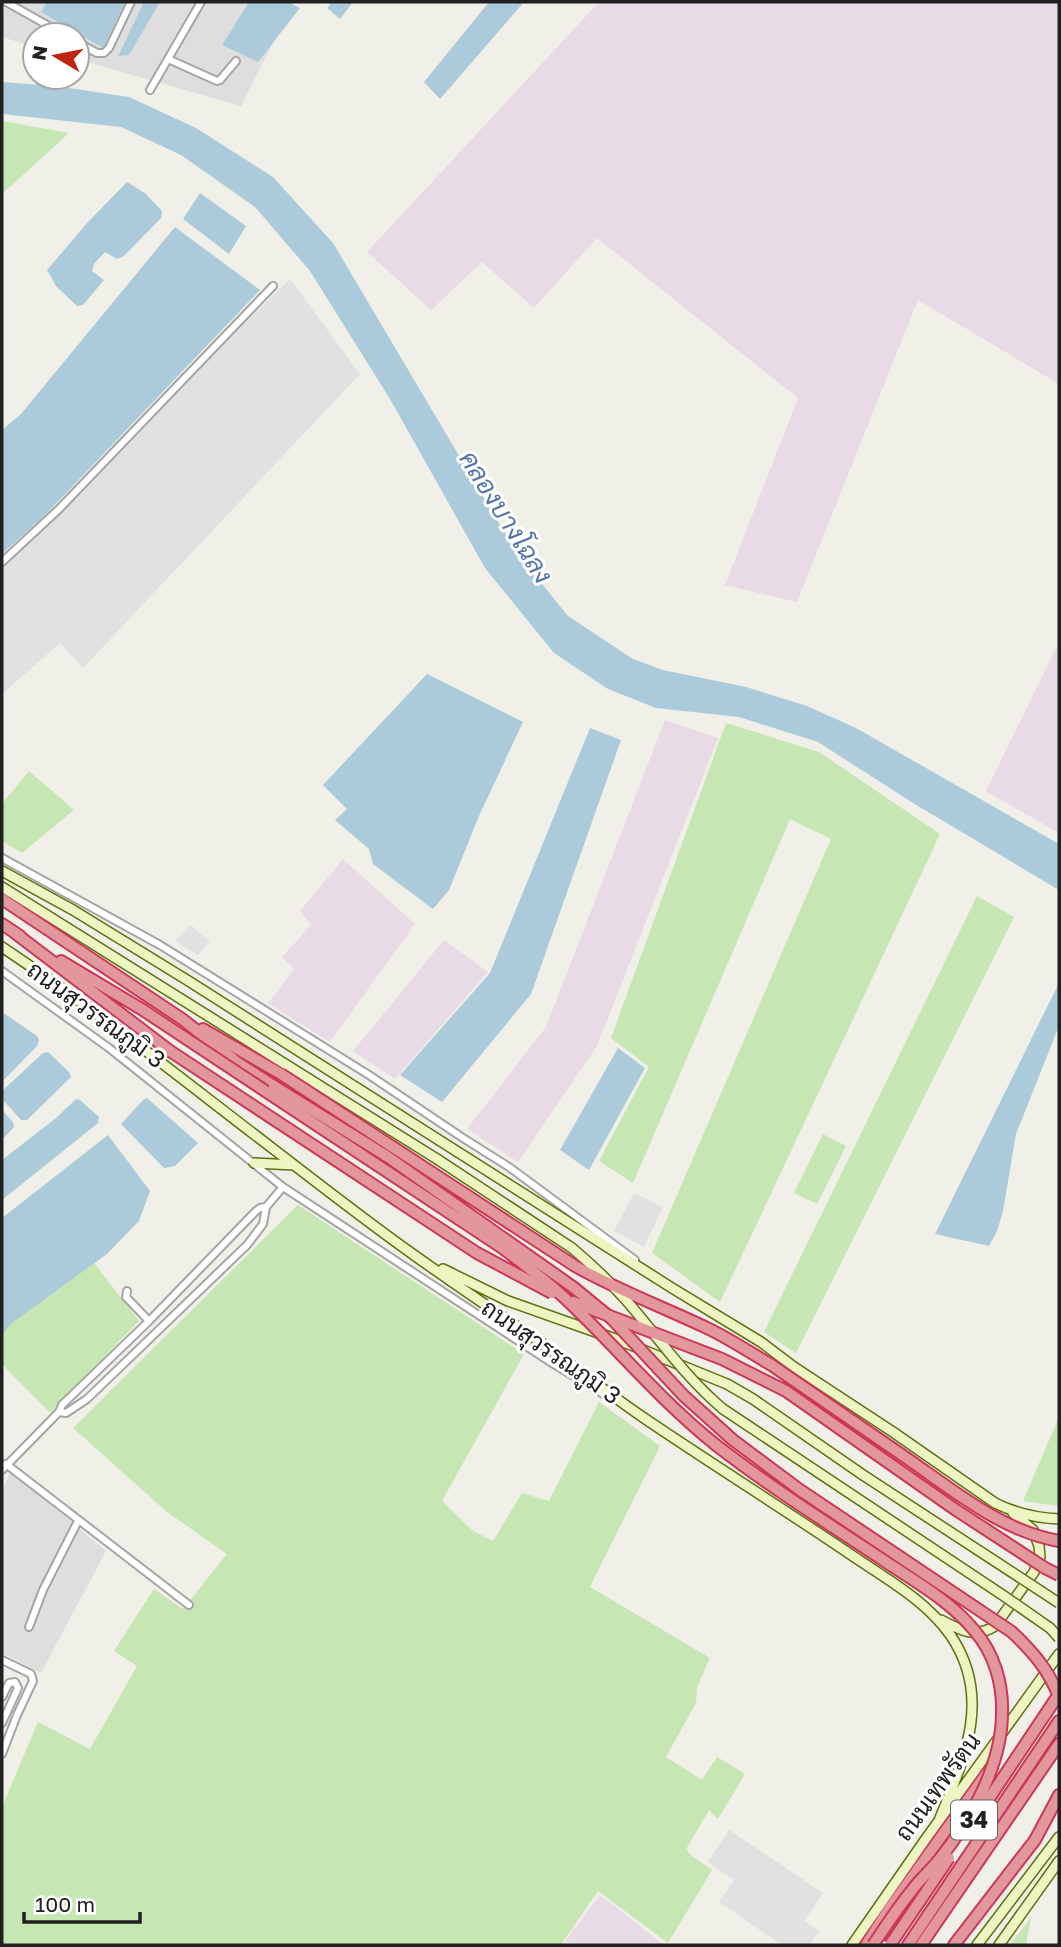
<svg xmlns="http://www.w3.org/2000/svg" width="1061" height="1947" viewBox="0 0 1061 1947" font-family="'Golos Text',Sarabun,sans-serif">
  <rect width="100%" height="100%" fill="#f0efe8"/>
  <!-- residential -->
  <path fill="#dfdede" d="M2 2H294L241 106 77 59V35H35V47L2 37Z
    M11 1471 106 1551 41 1673 2 1653V1492Z"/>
  <!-- industrial -->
  <path fill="#e9dbe5" d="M599 2H1059V384L918 300 797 602 725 585 798 398 597 238 534 308 482 262 431 310 367 252Z
    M1059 642V833L986 791Z
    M665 720 718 738 597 1046 518 1162 467 1129 546 1027Z
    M343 859 415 924 330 1042 268 1003 294 969 282 957 311 925 300 911Z
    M444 940 488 972 395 1079 353 1051Z
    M600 1895 664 1945H570L565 1941Z"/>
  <!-- grass -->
  <path fill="#c6e6b3" d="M2 121 69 133 2 194Z
    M726 723 819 752 940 834 720 1302 652 1253 831 839 790 819 633 1183 599 1161 649 1067 611 1038Z
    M29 771 74 810 22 853 2 841V804Z
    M977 896 1014 917 796 1353 764 1332Z
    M823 1134 846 1146 817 1204 794 1193Z
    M298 1205 524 1354 442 1501 473 1531 493 1541 522 1493 549 1501 599 1402 660 1446 590 1587 710 1658 697 1687 696 1703 666 1757 702 1780 717 1757 745 1774 718 1819 709 1810 686 1849 692 1856 712 1870 668 1943 598 1891 562 1943 564 1945H2V1807L38 1722 90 1749 137 1666 114 1651 154 1589 183 1609 227 1554 167 1512 73 1428Z
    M94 1263 139 1321 50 1413 2 1364V1335L12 1323Z
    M1059 1417V1506L1023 1501Z
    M1031 1917 1026 1945H1010Z"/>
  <!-- parking -->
  <path fill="#e1e1e1" d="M290 279 360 374 83 668 60 643 2 694V560Z
    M191 925 210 942 198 955 175 941Z
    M634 1193 663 1207 644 1247 614 1231Z
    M729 1830 823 1893 804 1921 819 1931 810 1945H782L719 1902 734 1880 708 1862Z"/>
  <!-- water -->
  <path fill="#accbda" d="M47 2H125L103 48 41 12Z
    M144 2H160L129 55 118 56Z
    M249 2H288L300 8 258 62 222 45Z
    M332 2H353L340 19 327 8Z
    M489 2H524L440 99 424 82Z
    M2 82 56 86 129 97 196 128 273 177 333 243 516 552 568 616 633 659 663 670 746 687 807 706 856 728 1059 844V890L913 803 818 742 739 717 656 708 608 689 554 653 485 568 390 399 310 271 255 207 181 155 121 127 2 114Z
    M127 182 146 194 162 211 161 218 124 256 117 259 105 252 94 264 92 271 104 280 83 305 77 306 56 286 47 270 88 222Z
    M200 193 246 226 229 254 183 219Z
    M175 227 260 290 46 514 2 554V430L21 414Z
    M427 674 523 722 479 816 449 890 433 909 373 864 369 849 335 820 347 809 323 785Z
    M590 728 621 740 531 994 442 1102 400 1075 490 973Z
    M1059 983V1026L1016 1134 1003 1211 997 1231 989 1246 935 1234Z
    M2 1014H5L37 1036 39 1040 37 1046 2 1082Z
    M618 1048 645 1068 589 1170 560 1150Z
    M48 1052 69 1072 71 1077 27 1120H21L2 1099V1091L43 1053Z
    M147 1098 198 1143 175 1166 164 1168 121 1124 144 1099Z
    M76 1099 80 1100 99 1117 98 1123 2 1200V1160L56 1118Z
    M2 1110 13 1122 14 1127 2 1140Z
    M108 1135 150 1191 139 1221 107 1254 12 1323 2 1335V1218Z"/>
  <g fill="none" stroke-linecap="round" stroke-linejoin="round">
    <!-- street casing -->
    <g stroke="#a5a5a5" stroke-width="10">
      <path id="street" d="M6 2 65 35
        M77 42 97 53H104L109 48 131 2
        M168 59 217 81 220 80 236 61
        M150 90 201 2
        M2 562 59 509 273 286
        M2 858 160 945 369 1075 463 1138 509 1167 635 1260
        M2 971 109 1048 283 1187 552 1363 613 1400
        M127 1291 126 1297 149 1321
        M59 1412 66 1413 87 1399 247 1245 263 1224 266 1207
        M6 1464 189 1605
        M2 1470 59 1412 62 1405 149 1321 255 1212 260 1208 266 1207 283 1187
        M29 1627 43 1590 78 1521
        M2 1660 31 1674 33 1681 17 1715 2 1754
        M2 1697 9 1683 15 1682 18 1688 2 1723"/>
    </g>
    <!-- secondary casing -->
    <g stroke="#5c720e" stroke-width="12">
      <path id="secondary" d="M2 871 73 910 187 980 672 1288 761 1342 794 1367 893 1432 995 1503C1015 1513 1037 1518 1059 1519
        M2 887 437 1159
        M2 947C95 1009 183 1080 272 1148 319 1184 366 1221 414 1255 453 1283 493 1310 533 1337 570 1363 606 1392 644 1418 712 1464 782 1508 850 1554 885 1578 926 1600 951 1636 992 1697 965 1757 940 1818
        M254 1163 294 1165
        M443 1269 508 1301 621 1341 727 1384 753 1399 863 1475
        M941 1620C960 1630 975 1639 995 1626L1034 1572 1040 1557 1039 1546 1033 1530 1013 1513
        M852 1945 925 1840 1059 1654
        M977 1945 1059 1837
        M999 1945 1059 1861"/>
    </g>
    <!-- highway casing -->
    <g stroke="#ce3659" stroke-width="14">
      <path id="highway" d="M2 899 182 1019 238 1063 274 1086
        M2 924 20 936
        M15 933 170 1051
        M61 961 143 1010
        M203 1029 281 1074
        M866 1945 887 1912 987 1773
        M908 1945 1059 1721
        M921 1945 1059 1744
        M954 1945 1035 1840 1059 1795"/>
    </g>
    <!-- street -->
    <use href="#street" stroke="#fff" stroke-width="6"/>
    <!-- secondary -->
    <use href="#secondary" stroke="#edf5c2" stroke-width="9"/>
    <!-- highway -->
    <use href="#highway" stroke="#e1979c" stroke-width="10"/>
    <!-- secondary-bridge casing -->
    <g stroke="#5c720e" stroke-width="12" stroke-linecap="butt">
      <path id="secondary-bridge" d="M437 1159 572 1248C591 1264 609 1281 626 1300 659 1338 684 1376 723 1409L1004 1596 1050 1628 1059 1638
        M863 1475 1059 1603"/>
    </g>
    <!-- highway-bridge casing -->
    <g stroke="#ce3659" stroke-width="14" stroke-linecap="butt">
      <path id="highway-bridge" d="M143 1010 501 1247C525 1265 550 1283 571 1304 620 1351 663 1403 716 1445 770 1487 829 1524 886 1562 916 1582 950 1601 974 1630 994 1653 1003 1683 1002 1713 1002 1765 970 1822 938 1861 930 1871 920 1879 913 1889 898 1907 886 1926 873 1945
        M170 1051 477 1253 552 1293
        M281 1074 575 1266C617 1290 663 1307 707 1328 730 1339 751 1353 773 1366 817 1396 861 1427 905 1457 953 1490 1001 1531 1059 1541
        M274 1086 388 1157 573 1287 612 1319 684 1396 733 1440 800 1490 1012 1632C1032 1651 1049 1670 1059 1697
        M573 1302 722 1359 786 1391 956 1510 1045 1568 1059 1575
        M970 1827 1059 1694
        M890 1945 949 1858"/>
    </g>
    <!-- secondary-bridge -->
    <use href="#secondary-bridge" stroke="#edf5c2" stroke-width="9"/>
    <!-- highway-bridge -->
    <use href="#highway-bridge" stroke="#e1979c" stroke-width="10"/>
  </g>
  <g text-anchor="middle" stroke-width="6" stroke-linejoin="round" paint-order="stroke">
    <!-- shield labels -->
    <rect fill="#fff" stroke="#646464" stroke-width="2" x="951" y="1800.5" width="46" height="39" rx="5"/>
    <g font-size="23" font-weight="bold" fill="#212121">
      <text x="974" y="1828">34</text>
    </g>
    <!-- street labels -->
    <g font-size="24" fill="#212121" stroke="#fff">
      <text transform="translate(96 1015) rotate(36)" y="8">ถนนสุวรรณภูมิ 3</text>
      <text transform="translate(551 1352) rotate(35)" y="8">ถนนสุวรรณภูมิ 3</text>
      <text transform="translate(938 1787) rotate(-54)" y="8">ถนนเทพรัตน</text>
    </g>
    <!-- water labels -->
    <g font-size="26" font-style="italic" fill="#5475aa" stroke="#fff">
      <text transform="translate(506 517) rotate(58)" y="9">คลองบางโฉลง</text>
    </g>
  </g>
  <!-- border -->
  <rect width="1061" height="1947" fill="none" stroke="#212121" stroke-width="7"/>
  <!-- north arrow -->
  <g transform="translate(56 56) rotate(280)"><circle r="33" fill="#ffffff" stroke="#a6a6a6" stroke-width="2"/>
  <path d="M0-5L12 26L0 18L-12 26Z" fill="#c12410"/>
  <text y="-10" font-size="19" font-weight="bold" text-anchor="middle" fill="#212121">N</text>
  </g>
  <!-- scale -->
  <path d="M24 1912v10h116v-10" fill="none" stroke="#212121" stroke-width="3.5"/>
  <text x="35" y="1912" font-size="21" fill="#212121" stroke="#ffffff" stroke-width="5" paint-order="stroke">100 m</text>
</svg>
